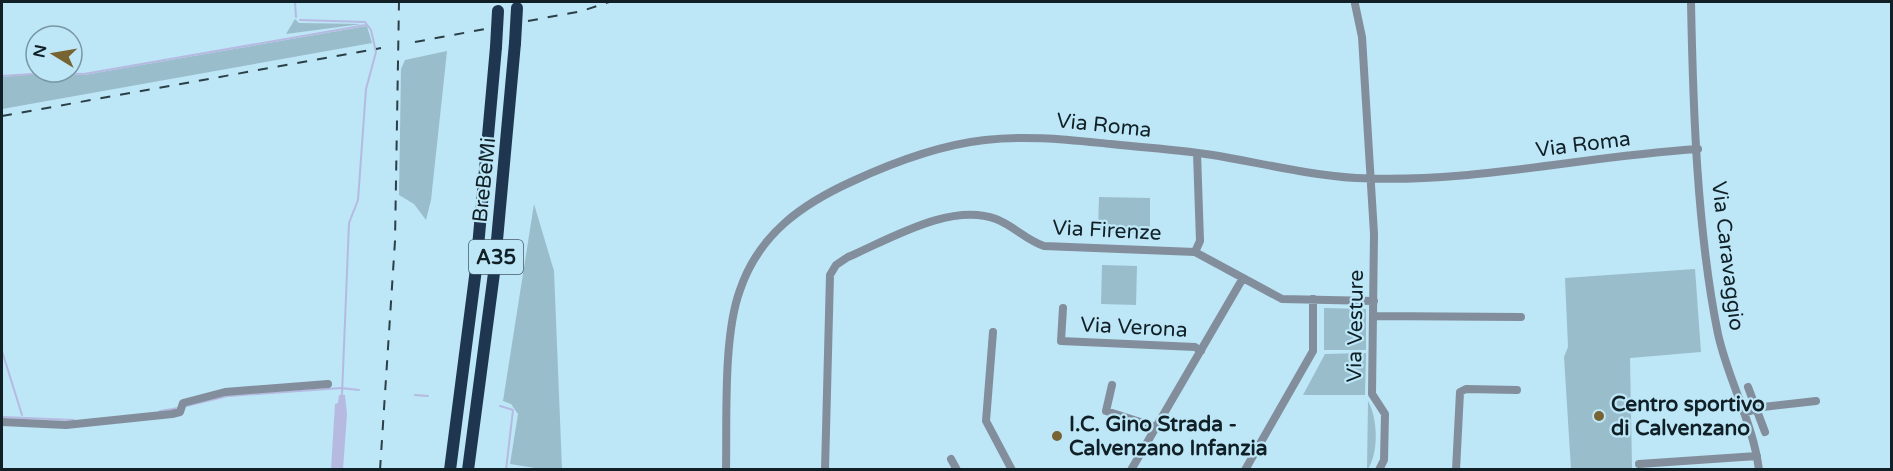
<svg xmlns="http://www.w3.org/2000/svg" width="1893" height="471" viewBox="0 0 1893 471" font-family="'Varela Round',sans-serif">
  <rect width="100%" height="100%" fill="#bde6f7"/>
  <!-- green -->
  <path fill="#9abdcb" d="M295 19 299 23 362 24 286 34Z
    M367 26 372 43 2 109V77L47 73 84 75Z
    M447 51 431 200 426 220 414 204 399 195 401 69 405 60Z
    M1099 197 1150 198V233L1098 232Z
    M534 204 554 271 562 469H541L510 464 518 414 511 404 503 401Z
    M1102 265 1137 266 1136 305 1101 304Z
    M1695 269 1701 352 1630 358 1632 469H1571L1564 357 1568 347 1565 278Z
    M1324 308 1366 309V350H1324Z
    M1366 353 1365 395H1303L1325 354Z
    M1368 401C1378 418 1379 455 1367 470Z"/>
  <!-- water -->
  <path fill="#b6bae1" d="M339 395H345L347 414 343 469H331L335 404 338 403Z"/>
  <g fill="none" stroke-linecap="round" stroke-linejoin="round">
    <!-- stream -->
    <path stroke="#b6bae1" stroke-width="2" d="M295 2 296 17
      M300 20 365 22 371 30 376 52 366 89 358 200 349 223 342 395
      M2 76 47 73 84 74 366 25
      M2 351 22 415
      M415 395 428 396
      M186 406 228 396 341 388 359 390
      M500 406 513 410 506 470
      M160 411 178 408
      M2 417 74 420"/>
    <!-- minor -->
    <path stroke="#838e9c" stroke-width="8" d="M1691 2C1693 107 1697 231 1718 334 1728 380 1753 422 1759 470
      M1355 4 1362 37 1374 234 1372 394 1385 414 1384 460 1379 470
      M1195 252 1200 241 1197 153
      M1063 308 1061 341 1195 347 1201 351
      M1373 316 1521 317
      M993 332 986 421 1012 470
      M1112 385 1106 411 1156 427
      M1748 387 1765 432
      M1744 413 1763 407 1816 401
      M2 422 66 425 172 414 180 412 183 403 225 392 328 384
      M951 459 957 470
      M1639 464 1757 456
      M726 470C727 419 723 336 740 290 759 234 802 204 853 181 894 162 940 145 985 140 1027 135 1069 140 1111 144 1147 148 1183 150 1219 156 1264 164 1310 175 1356 178 1471 184 1583 156 1698 149
      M825 470 830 275 836 265 848 257C890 239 951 202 996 219 1014 226 1026 240 1044 246L1195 252 1282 299 1374 301
      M1131 470 1243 278
      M1245 470 1313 351V299
      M1456 470 1460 392 1466 389 1517 390"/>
    <!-- highway -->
    <path stroke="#1f3650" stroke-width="12" d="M450 470 476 269 496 47
      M468 470 494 273 515 43"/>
    <!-- rail -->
    <path stroke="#2b3f47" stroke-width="2" stroke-dasharray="10 10" stroke-linecap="butt" d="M528 21 582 11 609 2
      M415 42 485 29
      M2 116 381 48
      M380 470 395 241 399 2"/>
    <!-- highway-bridge -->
    <path stroke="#1f3650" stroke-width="12" d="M515 43 517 8
      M496 47 498 11"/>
  </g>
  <!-- markers -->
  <g fill="#786433" stroke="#bde6f7" stroke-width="2">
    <circle cx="1599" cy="416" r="6"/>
    <circle cx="1057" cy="436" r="6"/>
  </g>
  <g text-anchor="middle" stroke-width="4.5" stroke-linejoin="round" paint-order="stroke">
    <!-- shield labels -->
    <rect fill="#bde6f7" stroke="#445b65" stroke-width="1.5" x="469" y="240" width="54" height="34" rx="4.5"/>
    <g font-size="20" font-weight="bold" fill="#102026">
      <text x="496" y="264">A35</text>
    </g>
    <!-- street labels -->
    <g font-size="21" fill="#102026" stroke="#bde6f7">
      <text transform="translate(1104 125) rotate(6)" y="7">Via Roma</text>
      <text transform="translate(1583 144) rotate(-7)" y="7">Via Roma</text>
      <text transform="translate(484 180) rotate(-84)" y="7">BreBeMi</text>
      <text transform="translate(1107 230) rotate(3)" y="7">Via Firenze</text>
      <text transform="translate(1728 256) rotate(83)" y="7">Via Caravaggio</text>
      <text transform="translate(1355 326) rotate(-89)" y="7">Via Vesture</text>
      <text transform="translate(1134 327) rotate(3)" y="7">Via Verona</text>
    </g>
    <!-- poi labels -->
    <g font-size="21" font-weight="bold" fill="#102026" stroke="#bde6f7" text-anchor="start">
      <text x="1611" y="411">Centro sportivo<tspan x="1611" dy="24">di Calvenzano</tspan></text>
      <text x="1069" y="431">I.C. Gino Strada -<tspan x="1069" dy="24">Calvenzano Infanzia</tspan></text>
    </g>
  </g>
  <!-- border -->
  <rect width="1893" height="471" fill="none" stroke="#102026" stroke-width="6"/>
  <!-- north arrow -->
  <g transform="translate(54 54) rotate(281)"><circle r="28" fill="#bde6f7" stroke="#7897a3" stroke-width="1.5"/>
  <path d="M0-4.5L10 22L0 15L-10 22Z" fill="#786433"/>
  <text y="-9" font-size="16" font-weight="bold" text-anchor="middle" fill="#102026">N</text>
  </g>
</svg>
